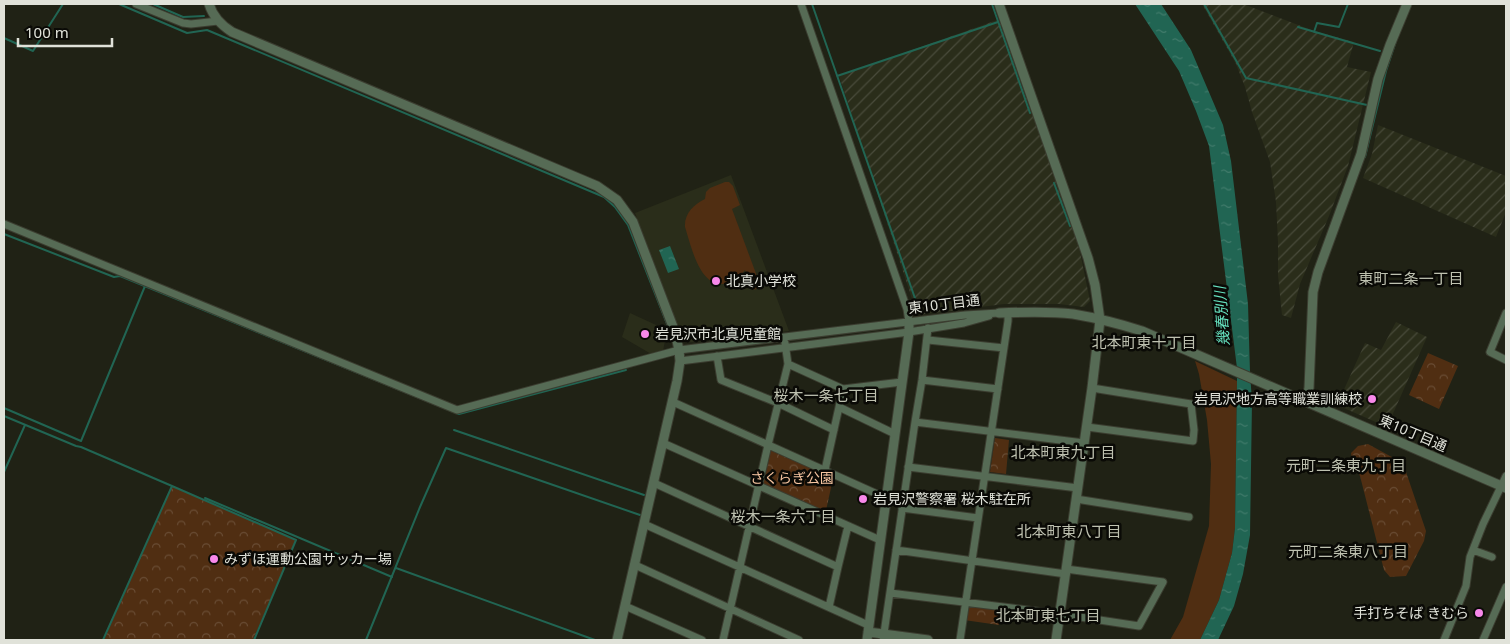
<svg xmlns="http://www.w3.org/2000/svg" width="1510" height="644" viewBox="0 0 1510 644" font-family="'Noto Sans','Noto Sans JP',sans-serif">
  <defs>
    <pattern id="industrial-furrows" width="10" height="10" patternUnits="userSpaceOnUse" patternTransform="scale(1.25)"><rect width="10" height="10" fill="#2a2d1a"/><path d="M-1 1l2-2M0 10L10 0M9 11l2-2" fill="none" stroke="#494b3b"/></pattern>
    <pattern id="forest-crowns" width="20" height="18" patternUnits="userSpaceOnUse" patternTransform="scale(1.25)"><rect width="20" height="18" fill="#502e12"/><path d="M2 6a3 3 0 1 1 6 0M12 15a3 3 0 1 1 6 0" fill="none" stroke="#694c34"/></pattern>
    <pattern id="water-ripples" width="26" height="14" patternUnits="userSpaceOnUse" patternTransform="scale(1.25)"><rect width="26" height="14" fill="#216553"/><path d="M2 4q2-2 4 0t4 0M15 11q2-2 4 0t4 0" fill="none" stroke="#417b6b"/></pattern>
  </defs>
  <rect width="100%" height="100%" fill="#202215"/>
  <!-- built -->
  <path fill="#2a2d1a" d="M731 175 789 331 691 342 682 337 635 213Z
    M630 313 667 330 663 351 653 355 622 337Z"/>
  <!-- industrial -->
  <path fill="url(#industrial-furrows)" d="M1202 4H1243L1314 31 1354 42 1347 67 1371 72 1348 166 1329 216 1300 284 1291 318 1282 315 1278 275V242L1276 202 1270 162 1252 112 1245 87 1236 64Z
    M1000 19 1079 247 1090 301 1084 307 1059 304H1004L918 315 915 308 839 76Z
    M1378 125 1506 176V212L1496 237 1363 178 1372 154Z
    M1396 322 1427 337 1387 427 1337 405 1365 343 1381 350Z"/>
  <!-- green -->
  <path fill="#502e12" d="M725 182H729L733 186 740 205 732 209 761 287 753 290 745 270C740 277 733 283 723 284 699 286 691 245 685 227 684 214 694 204 705 199L706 192 710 188Z
    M1195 361 1237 381 1235 528 1232 553 1219 600 1200 640H1170L1183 617 1209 526 1211 464 1207 420 1199 374Z"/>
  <!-- forest -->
  <path fill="url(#forest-crowns)" d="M1428 353 1458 366 1439 409 1409 395Z
    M995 438 1009 440 1006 474 990 472Z
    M1368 444 1399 461 1406 472 1426 531 1424 541 1406 576 1390 577 1384 570 1360 476 1352 460 1351 453 1358 446Z
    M768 445 834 474 825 515 759 485Z
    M172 486 296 540 253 640H104Z
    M966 603 1001 608 999 625 964 620Z"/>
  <!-- water -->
  <path fill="url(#water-ripples)" d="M1135 4H1161L1191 50 1223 125 1231 161 1248 304 1250 373 1252 401 1250 535 1243 574 1234 606 1218 640H1200L1219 600 1232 553 1235 528 1237 381V368L1209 146 1196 111 1179 71Z
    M670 246 679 269 668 273 659 250Z"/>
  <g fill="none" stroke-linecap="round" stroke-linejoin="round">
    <!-- stream -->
    <path stroke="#216553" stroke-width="2" d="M119 4 187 33 207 30 604 197 615 207 628 225 669 329
      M153 4 183 17 204 16
      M812 4 917 304
      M992 4 1030 113
      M1204 4 1246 78 1367 105
      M1505 4H1506
      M1298 27 1380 51
      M1314 32 1317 23 1339 27 1348 4
      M4 38 33 51 63 4
      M837 76 998 22
      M1365 157 1386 71 1396 41
      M1054 183 1070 226
      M4 234 114 277 120 276 459 414 626 370
      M4 408 81 441 145 286
      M4 416 76 446 81 447 172 486
      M454 430 644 495
      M4 472 25 425
      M205 498 392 577
      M396 568 595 640
      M103 640 172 486 296 540 254 640
      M366 640 420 507 446 448 640 515"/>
    <!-- minor casing -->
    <g stroke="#3b3d30" stroke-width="9">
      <path id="minor" d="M136 4 183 23 191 24 218 21
        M801 4 907 309 909 322
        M4 224 457 410 679 350 965 315 999 313
        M1506 313 1490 352 1506 360
        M928 340 1004 348
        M717 356 721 380 778 403 834 430
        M680 361 909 332 964 323 989 316
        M788 364 843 389 902 382
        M922 380 998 389
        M673 402 886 498
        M839 407 895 434
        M915 422 1084 443
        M1087 427 1193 441 1194 430 1191 404 1092 388
        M663 443 880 540
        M908 467 1078 488
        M825 470 843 389
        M654 483 838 567 829 607
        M1076 499 1189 517
        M902 508 978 518
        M644 524 868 625
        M896 550 1066 574
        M1473 550 1492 557
        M635 565 799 640
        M838 567 848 526
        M890 593 1060 614 1139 626 1163 582 1066 569
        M625 606 702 640
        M723 640 768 445 788 364 785 343
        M883 640 915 422 922 380 928 328
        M960 640 1008 321V313
        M1444 640 1466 586 1470 557 1483 524 1506 476
        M1483 640 1506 587"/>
    </g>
    <!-- tertiary casing -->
    <g stroke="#3b3d30" stroke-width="11">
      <path id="tertiary" d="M209 4C213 17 221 25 232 32L597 186 617 200 633 222 675 332 679 350 680 361 677 381 617 640
        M999 4 1088 258 1095 285 1100 320 1092 388 1056 640
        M999 313C1023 312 1049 311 1073 314 1097 318 1120 324 1142 331L1506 488
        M1306 402 1309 388 1313 292 1318 272 1361 154 1378 79 1390 45 1407 4
        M868 632 928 640
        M867 640 909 332V322"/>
    </g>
    <!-- minor -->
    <use href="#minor" stroke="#566b55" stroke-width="7"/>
    <!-- tertiary -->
    <use href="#tertiary" stroke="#566b55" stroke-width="9"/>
  </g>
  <!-- markers -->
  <g fill="#f888ea" stroke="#0a0a06" stroke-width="2">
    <circle cx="716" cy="281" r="5"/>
    <circle cx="645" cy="334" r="5"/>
    <circle cx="1372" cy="399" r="5"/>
    <circle cx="863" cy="499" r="5"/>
    <circle cx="214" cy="559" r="5"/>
    <circle cx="1479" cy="613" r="5"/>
  </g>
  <g text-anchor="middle" stroke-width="5" stroke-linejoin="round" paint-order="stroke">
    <!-- poi labels -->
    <g font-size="14" fill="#e0e2d9" stroke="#0a0a06" text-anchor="start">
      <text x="726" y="286">北真小学校</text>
      <text x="655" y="339">岩見沢市北真児童館</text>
      <text x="1362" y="404" text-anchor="end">岩見沢地方高等職業訓練校</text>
      <text x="873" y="504">岩見沢警察署 桜木駐在所</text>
      <text x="224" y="564">みずほ運動公園サッカー場</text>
      <text x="1469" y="618" text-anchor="end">手打ちそば きむら</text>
    </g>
    <!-- street labels -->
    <g font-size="14" fill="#e0e2d9" stroke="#0a0a06">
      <text transform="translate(944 304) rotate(-7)" y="5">東10丁目通</text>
      <text transform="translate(1413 433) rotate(23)" y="5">東10丁目通</text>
    </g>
    <!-- park labels -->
    <g font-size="14" fill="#f6c5a1" stroke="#0a0a06">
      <text x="792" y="483">さくらぎ公園</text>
    </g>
    <!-- neighbourhood labels -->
    <g font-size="15" fill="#bec1b0" stroke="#0a0a06">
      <text x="1411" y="284">東町二条一丁目</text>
      <text x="1144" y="348">北本町東十丁目</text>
      <text x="826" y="401">桜木一条七丁目</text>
      <text x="1063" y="458">北本町東九丁目</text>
      <text x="1346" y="471">元町二条東九丁目</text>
      <text x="783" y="522">桜木一条六丁目</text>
      <text x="1069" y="537">北本町東八丁目</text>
      <text x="1348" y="557">元町二条東八丁目</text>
      <text x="1048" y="621">北本町東七丁目</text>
    </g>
    <!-- water labels -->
    <g font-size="15" font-style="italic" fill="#66e3c0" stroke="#0a0a06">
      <text transform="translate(1222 316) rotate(-94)" y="5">幾春別川</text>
    </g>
  </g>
  <!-- border -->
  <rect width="1510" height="644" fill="none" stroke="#e0e2d9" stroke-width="10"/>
  <!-- scale -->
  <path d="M18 38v8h94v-8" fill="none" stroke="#e0e2d9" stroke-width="2.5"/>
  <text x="25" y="38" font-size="15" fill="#e0e2d9" stroke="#0a0a06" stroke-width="4" paint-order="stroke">100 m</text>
</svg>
